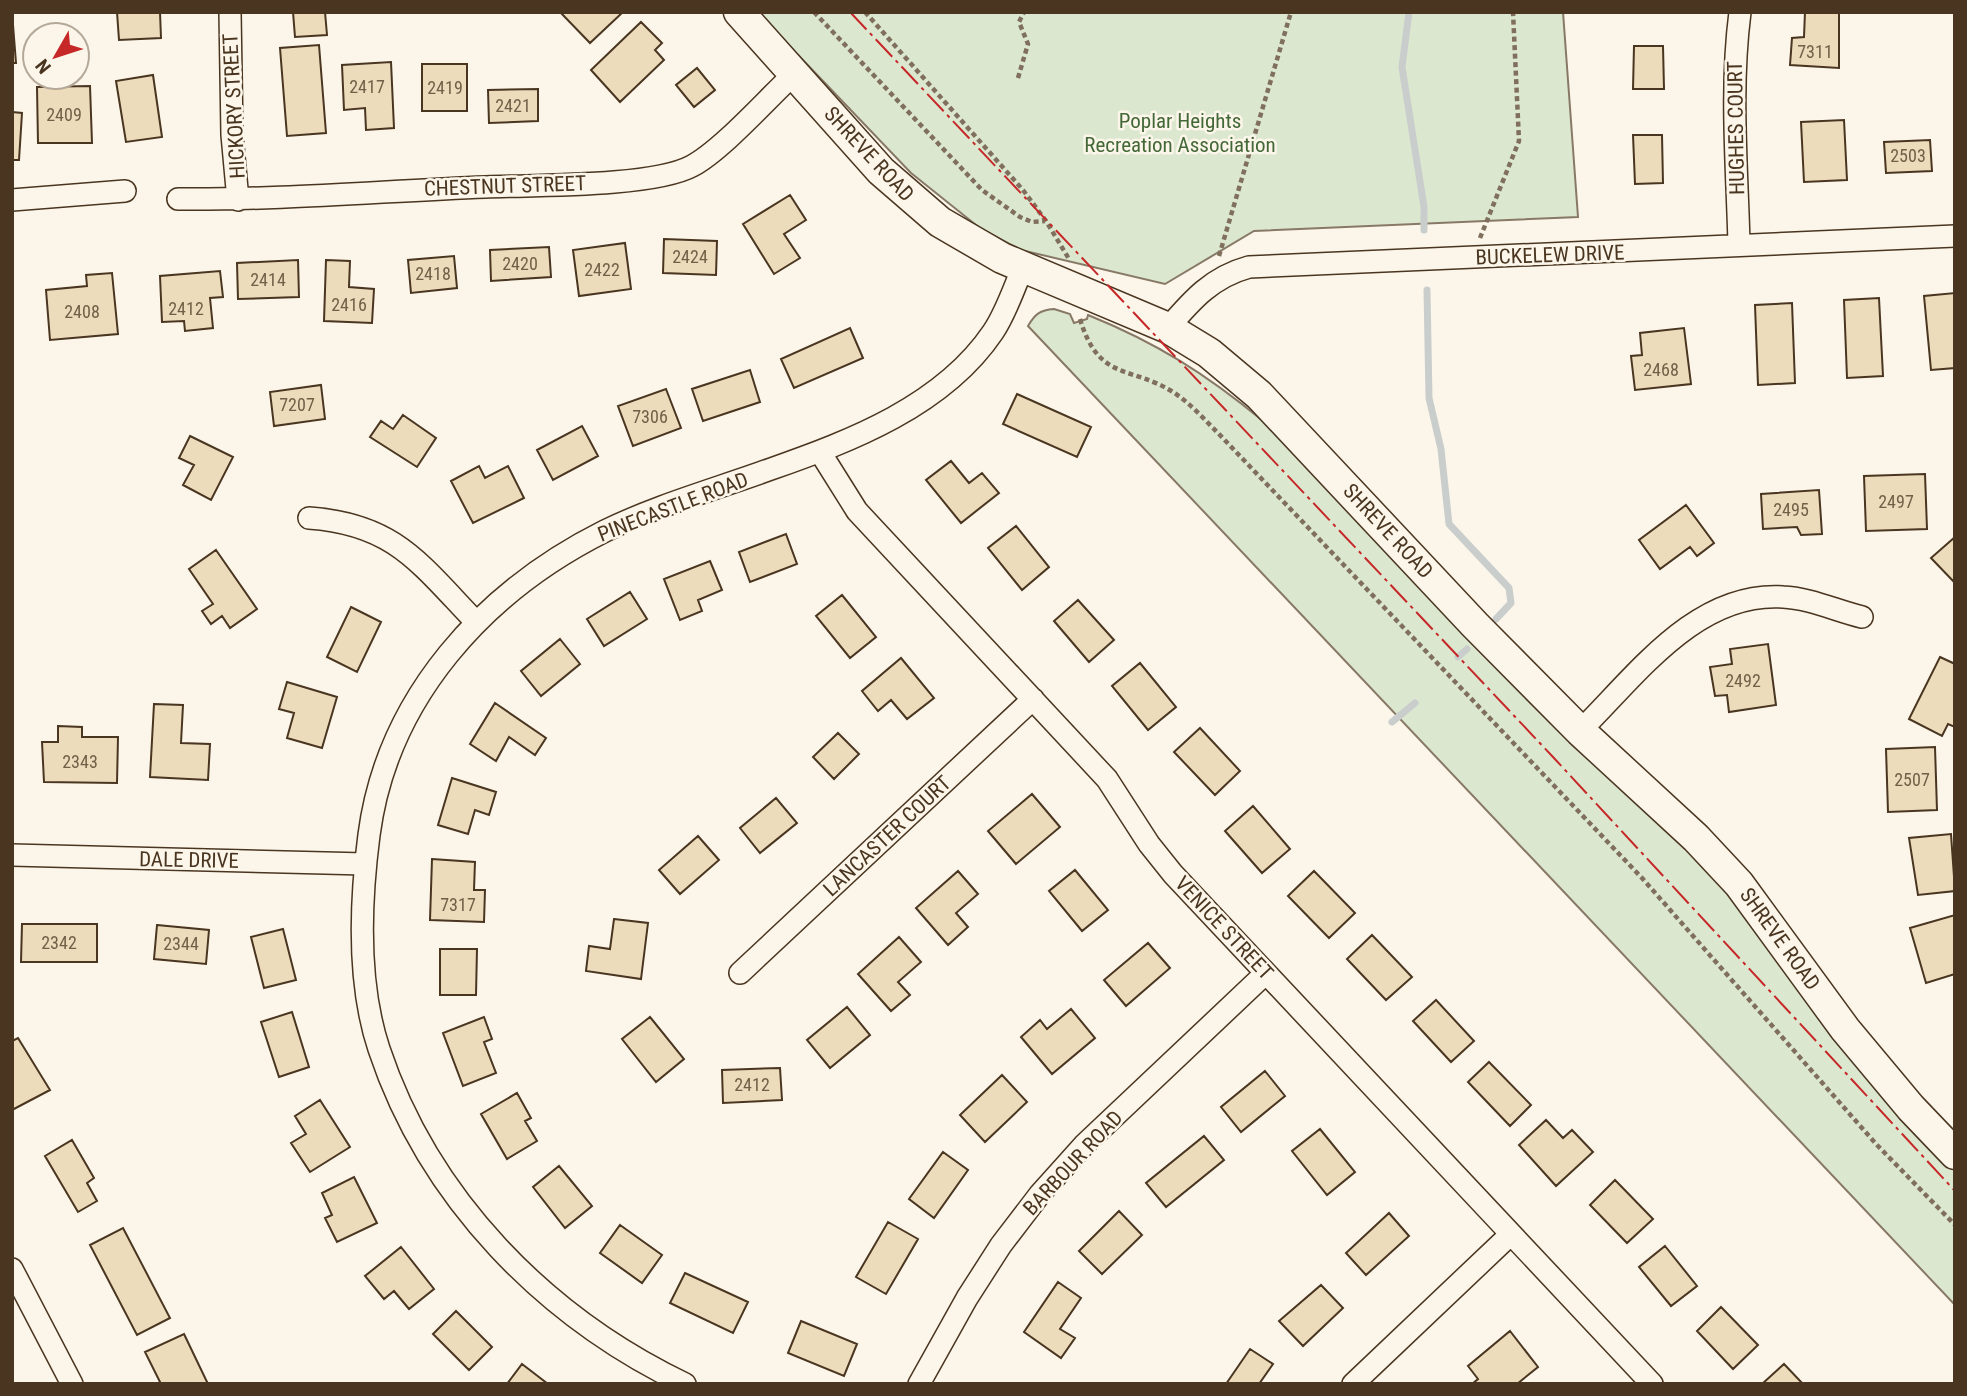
<svg xmlns="http://www.w3.org/2000/svg" width="1967" height="1396" viewBox="0 0 1967 1396" font-family="'Roboto Condensed',sans-serif">
  <rect width="100%" height="100%" fill="#fbf6e9"/>
  <!-- green -->
  <path fill="#dce7d0" stroke="#887966" stroke-width="2" d="M757 12H1563L1578 217 1254 231 1165 284 1021 250 981 229 911 173Z
    M1054 309 1070 314 1074 323 1087 319 1088 315C1157 343 1206 374 1263 421L1697 853 1925 1138 1955 1169V1305L1028 326C1035 314 1040 310 1054 309Z"/>
  <g fill="none" stroke-linecap="round" stroke-linejoin="round">
    <!-- stream -->
    <path stroke="#c9cecd" stroke-width="7" d="M1409 12 1402 67 1424 207V230
      M1427 290 1429 398 1441 449 1449 524 1509 588 1511 603 1496 619
      M1458 657 1467 649
      M1392 722 1415 703"/>
  </g>
  <!-- building -->
  <path fill="#ecdcbc" stroke="#4a3520" stroke-width="2" d="M12 12 16 63H12Z
    M117 12H160L161 38 119 40Z
    M293 12H325L327 35 295 37Z
    M560 12H623L590 43Z
    M1805 12H1839V68L1790 65 1792 38 1804 37Z
    M641 22 662 43 655 50 664 60 620 102 591 70Z
    M319 45 326 133 287 136 280 48Z
    M1634 46H1663L1664 89H1633Z
    M391 62 394 128 366 130 365 108 344 110 342 65Z
    M422 64H467V111H422Z
    M697 68 715 90 694 107 676 85Z
    M153 75 162 137 126 142 116 81Z
    M90 86 92 143H38L37 87Z
    M538 89V121L489 123 488 90Z
    M12 112 22 113 19 160H12Z
    M1844 120 1847 180 1804 182 1801 122Z
    M1633 135H1662L1663 183 1635 184Z
    M1930 140 1932 171 1886 173 1884 142Z
    M790 195 806 220 784 234 800 258 774 274 743 224Z
    M664 239 717 241 716 275 663 273Z
    M625 243 631 289 579 296 573 250Z
    M549 247 551 277 491 281 490 250Z
    M454 256 457 288 411 293 408 260Z
    M298 260 299 297 238 299 237 263Z
    M326 260 350 261 349 287 374 289 372 323 324 321Z
    M220 271 223 297 210 298 213 328 185 331 184 321 162 322 160 276Z
    M112 273 118 334 50 340 46 290 87 286 86 275Z
    M1955 293V368L1931 370 1924 296Z
    M1879 298 1883 376 1847 378 1844 300Z
    M1792 303 1795 383 1758 385 1755 305Z
    M850 328 863 358 794 388 781 359Z
    M1684 328 1691 384 1635 390 1631 356 1642 355 1640 333Z
    M750 370 760 402 703 421 692 389Z
    M321 385 325 419 274 426 270 392Z
    M666 389 681 428 633 446 618 406Z
    M1017 394 1091 427 1077 457 1003 424Z
    M403 415 436 438 417 467 370 437 381 421 393 429Z
    M582 426 598 456 553 480 537 450Z
    M190 436 233 457 211 500 183 485 194 465 179 458Z
    M951 461 969 483 982 473 999 493 961 523 926 480Z
    M479 466 485 478 508 466 524 498 473 523 451 481Z
    M1925 474 1927 529 1866 531 1864 476Z
    M1819 490 1822 534 1801 535 1797 527 1763 529 1761 494Z
    M1686 505 1714 543 1697 556 1690 547 1660 569 1639 540Z
    M1016 526 1049 567 1022 590 988 548Z
    M786 534 797 564 750 582 739 552Z
    M1955 537V583L1931 558Z
    M216 550 257 609 230 628 222 616 211 624 202 611 213 604 189 569Z
    M710 561 722 590 698 600 702 611 680 620 664 579Z
    M630 592 647 619 604 646 587 619Z
    M842 595 876 637 850 658 816 616Z
    M1078 600 1114 640 1089 662 1054 621Z
    M351 607 381 622 357 672 327 657Z
    M560 639 580 664 541 696 521 671Z
    M1768 644 1776 705 1729 712 1727 695 1715 696 1710 667 1732 664 1730 649Z
    M1940 657 1955 664V727L1948 724 1942 736 1909 719Z
    M901 658 934 698 907 719 891 700 878 711 862 691Z
    M1140 663 1176 707 1148 730 1112 686Z
    M287 682 337 697 322 748 287 738 294 713 279 709Z
    M495 703 546 738 535 755 509 737 496 761 470 744Z
    M154 704 183 705 181 743 210 744 208 780 150 777Z
    M58 726 82 727V737H118L117 783 44 782 42 742H58Z
    M1200 728 1240 771 1215 795 1174 752Z
    M838 733 859 754 834 779 813 757Z
    M1935 747 1937 810 1888 812 1886 749Z
    M452 778 496 792 489 815 475 810 468 834 438 825Z
    M1032 794 1060 827 1016 864 988 831Z
    M776 798 797 823 760 853 740 828Z
    M1253 806 1290 849 1262 873 1225 831Z
    M1951 834 1955 891 1918 895 1909 838Z
    M698 836 719 860 680 894 659 870Z
    M432 859 475 862 474 890H485L484 922 430 920Z
    M1075 870 1108 910 1082 931 1049 891Z
    M958 871 978 894 956 913 968 927 948 945 916 908Z
    M1314 871 1355 913 1329 938 1288 896Z
    M1955 915V974L1926 983 1910 928Z
    M614 919 648 923 641 979 586 971 589 946 610 949Z
    M22 924H97V962H21Z
    M157 925 209 930 206 964 154 959Z
    M283 929 296 980 264 988 251 937Z
    M1372 935 1412 977 1386 1000 1347 959Z
    M899 937 921 962 898 982 910 995 891 1011 858 974Z
    M1148 943 1170 968 1126 1006 1104 980Z
    M440 949H477L476 995H440Z
    M1436 1000 1474 1041 1451 1062 1413 1021Z
    M847 1007 870 1035 830 1068 807 1040Z
    M1071 1009 1095 1038 1052 1074 1021 1037 1040 1020 1047 1029Z
    M292 1012 309 1067 279 1077 261 1022Z
    M484 1017 492 1039 484 1042 496 1073 463 1086 443 1033Z
    M650 1017 684 1059 656 1082 622 1039Z
    M18 1038 50 1090 12 1110V1041Z
    M1489 1062 1531 1105 1510 1126 1468 1082Z
    M780 1068 782 1100 723 1103 722 1070Z
    M1265 1071 1285 1096 1241 1132 1221 1107Z
    M1002 1075 1027 1102 985 1142 960 1115Z
    M517 1093 531 1118 525 1121 537 1141 507 1159 481 1114Z
    M320 1100 350 1147 310 1172 291 1143 306 1134 295 1116Z
    M1546 1120 1563 1138 1572 1130 1593 1152 1556 1186 1519 1145Z
    M1320 1129 1355 1172 1327 1195 1292 1151Z
    M1204 1136 1224 1160 1166 1207 1146 1183Z
    M72 1140 94 1178 87 1183 97 1201 78 1212 45 1156Z
    M943 1152 968 1170 934 1218 909 1199Z
    M559 1166 592 1206 565 1228 533 1187Z
    M354 1177 377 1223 337 1242 325 1218 332 1215 322 1193Z
    M1615 1180 1653 1219 1627 1243 1590 1205Z
    M1119 1211 1142 1235 1102 1274 1079 1251Z
    M1389 1213 1409 1236 1366 1275 1346 1253Z
    M888 1222 918 1239 886 1294 856 1277Z
    M620 1225 662 1255 642 1283 600 1253Z
    M123 1228 170 1318 137 1335 90 1245Z
    M1665 1246 1697 1286 1671 1306 1639 1267Z
    M401 1247 434 1289 409 1309 394 1291 384 1299 365 1276Z
    M685 1273 748 1302 733 1333 670 1303Z
    M1058 1282 1081 1298 1060 1329 1075 1338 1061 1358 1024 1332Z
    M1321 1285 1343 1308 1303 1346 1279 1321Z
    M1721 1307 1758 1345 1733 1369 1697 1331Z
    M456 1311 492 1347 469 1370 433 1334Z
    M801 1321 857 1344 844 1376 788 1353Z
    M1510 1331 1538 1367 1517 1384H1472L1478 1379 1468 1366Z
    M184 1334 208 1384H161L145 1352Z
    M1250 1349 1273 1364 1259 1384H1226Z
    M522 1364 548 1384H507Z
    M1784 1364 1803 1384H1762Z"/>
  <g fill="none" stroke-linecap="round" stroke-linejoin="round">
    <!-- street casing -->
    <g stroke="#4a3520" stroke-width="24">
      <path id="street" d="M230 12 232 135 238 200
        M178 199C281 200 383 191 486 187 534 185 653 187 692 166 722 150 767 99 794 74
        M12 200 125 191
        M1739 244C1737 166 1730 90 1740 12
        M1168 328C1192 300 1212 277 1249 267L1955 236
        M820 452 857 511 1107 779 1149 844 1173 874 1652 1384
        M309 518C395 524 420 564 476 622
        M1580 731C1636 676 1696 591 1783 597 1809 598 1837 611 1862 617
        M12 855 365 864
        M740 973 1033 699
        M12 1269 72 1384
        M685 1384C545 1317 429 1199 379 1049 357 983 360 904 369 835 387 697 485 591 605 531 658 505 716 489 771 469 851 441 943 406 993 332 1006 313 1014 288 1023 267
        M919 1384 967 1298 1001 1245 1040 1194 1084 1145 1266 973
        M1353 1384 1511 1234"/>
    </g>
    <!-- secondary casing -->
    <g stroke="#4a3520" stroke-width="33">
      <path id="secondary" d="M739 12 881 171 940 222 1002 258 1168 328 1209 353 1259 395 1475 625 1580 731 1696 838 1739 884 1845 1029 1911 1108 1955 1154"/>
    </g>
    <!-- path -->
    <path stroke="#7f6f5c" stroke-width="4.5" stroke-dasharray="5 3.5" stroke-linecap="butt" d="M814 12 982 190 1020 217 1032 222 1045 221
      M865 12 1023 190 1046 221 1069 259
      M1018 78 1028 44 1019 22 1024 12
      M1480 238 1519 141 1513 12
      M1219 256 1291 12
      M1080 319C1099 382 1130 365 1173 392 1190 403 1204 419 1218 433L1642 878 1877 1145 1955 1225"/>
    <!-- street -->
    <use href="#street" stroke="#fbf6e9" stroke-width="21"/>
    <!-- secondary -->
    <use href="#secondary" stroke="#fbf6e9" stroke-width="30"/>
    <!-- fence -->
    <path stroke="#4a3520" stroke-width="2" stroke-dasharray="9 3.5" stroke-linecap="butt" d="M904 12H907"/>
    <!-- power -->
    <path stroke="#c62828" stroke-width="2" stroke-dasharray="24 5 3.5 5" stroke-linecap="butt" d="M850 12 1553 757 1955 1191"/>
  </g>
  <g text-anchor="middle" stroke-width="5" stroke-linejoin="round" paint-order="stroke">
    <!-- number labels -->
    <g font-size="18" fill="#725f47">
      <text x="1815" y="58">7311</text>
      <text x="367" y="93">2417</text>
      <text x="445" y="94">2419</text>
      <text x="513" y="112">2421</text>
      <text x="64" y="121">2409</text>
      <text x="1908" y="162">2503</text>
      <text x="690" y="263">2424</text>
      <text x="520" y="270">2420</text>
      <text x="602" y="276">2422</text>
      <text x="433" y="280">2418</text>
      <text x="268" y="286">2414</text>
      <text x="349" y="311">2416</text>
      <text x="186" y="315">2412</text>
      <text x="82" y="318">2408</text>
      <text x="1661" y="376">2468</text>
      <text x="297" y="411">7207</text>
      <text x="650" y="423">7306</text>
      <text x="1896" y="508">2497</text>
      <text x="1791" y="516">2495</text>
      <text x="1743" y="687">2492</text>
      <text x="80" y="768">2343</text>
      <text x="1912" y="786">2507</text>
      <text x="458" y="911">7317</text>
      <text x="59" y="949">2342</text>
      <text x="181" y="950">2344</text>
      <text x="752" y="1091">2412</text>
    </g>
    <!-- street labels -->
    <g font-size="21" fill="#4a3520" stroke="#fbf6e9">
      <text transform="translate(234 106) rotate(-93)" y="7">HICKORY STREET</text>
      <text transform="translate(1736 128) rotate(-91)" y="7">HUGHES COURT</text>
      <text transform="translate(869 154) rotate(47)" y="7">SHREVE ROAD</text>
      <text transform="translate(505 186) rotate(-2)" y="7">CHESTNUT STREET</text>
      <text transform="translate(1550 255) rotate(-2)" y="7">BUCKELEW DRIVE</text>
      <text transform="translate(673 507) rotate(-21)" y="7">PINECASTLE ROAD</text>
      <text transform="translate(1388 531) rotate(47)" y="7">SHREVE ROAD</text>
      <text transform="translate(887 836) rotate(-43)" y="7">LANCASTER COURT</text>
      <text transform="translate(189 860) rotate(1)" y="7">DALE DRIVE</text>
      <text transform="translate(1224 928) rotate(47)" y="7">VENICE STREET</text>
      <text transform="translate(1780 939) rotate(54)" y="7">SHREVE ROAD</text>
      <text transform="translate(1073 1163) rotate(-47)" y="7">BARBOUR ROAD</text>
    </g>
    <!-- park labels -->
    <g font-size="21" fill="#436837" stroke="#fbf6e9">
      <text x="1180" y="128">Poplar Heights<tspan x="1180" dy="24">Recreation Association</tspan></text>
    </g>
  </g>
  <!-- border -->
  <rect width="1967" height="1396" fill="none" stroke="#4a3520" stroke-width="28"/>
  <!-- north arrow -->
  <g transform="translate(56 56) rotate(231)"><circle r="33" fill="#fbf6e9" stroke="#b4a999" stroke-width="2"/>
  <path d="M0-5L12 26L0 18L-12 26Z" fill="#c62828"/>
  <text y="-10" font-size="19" font-weight="bold" text-anchor="middle" fill="#4a3520">N</text>
  </g>
</svg>
